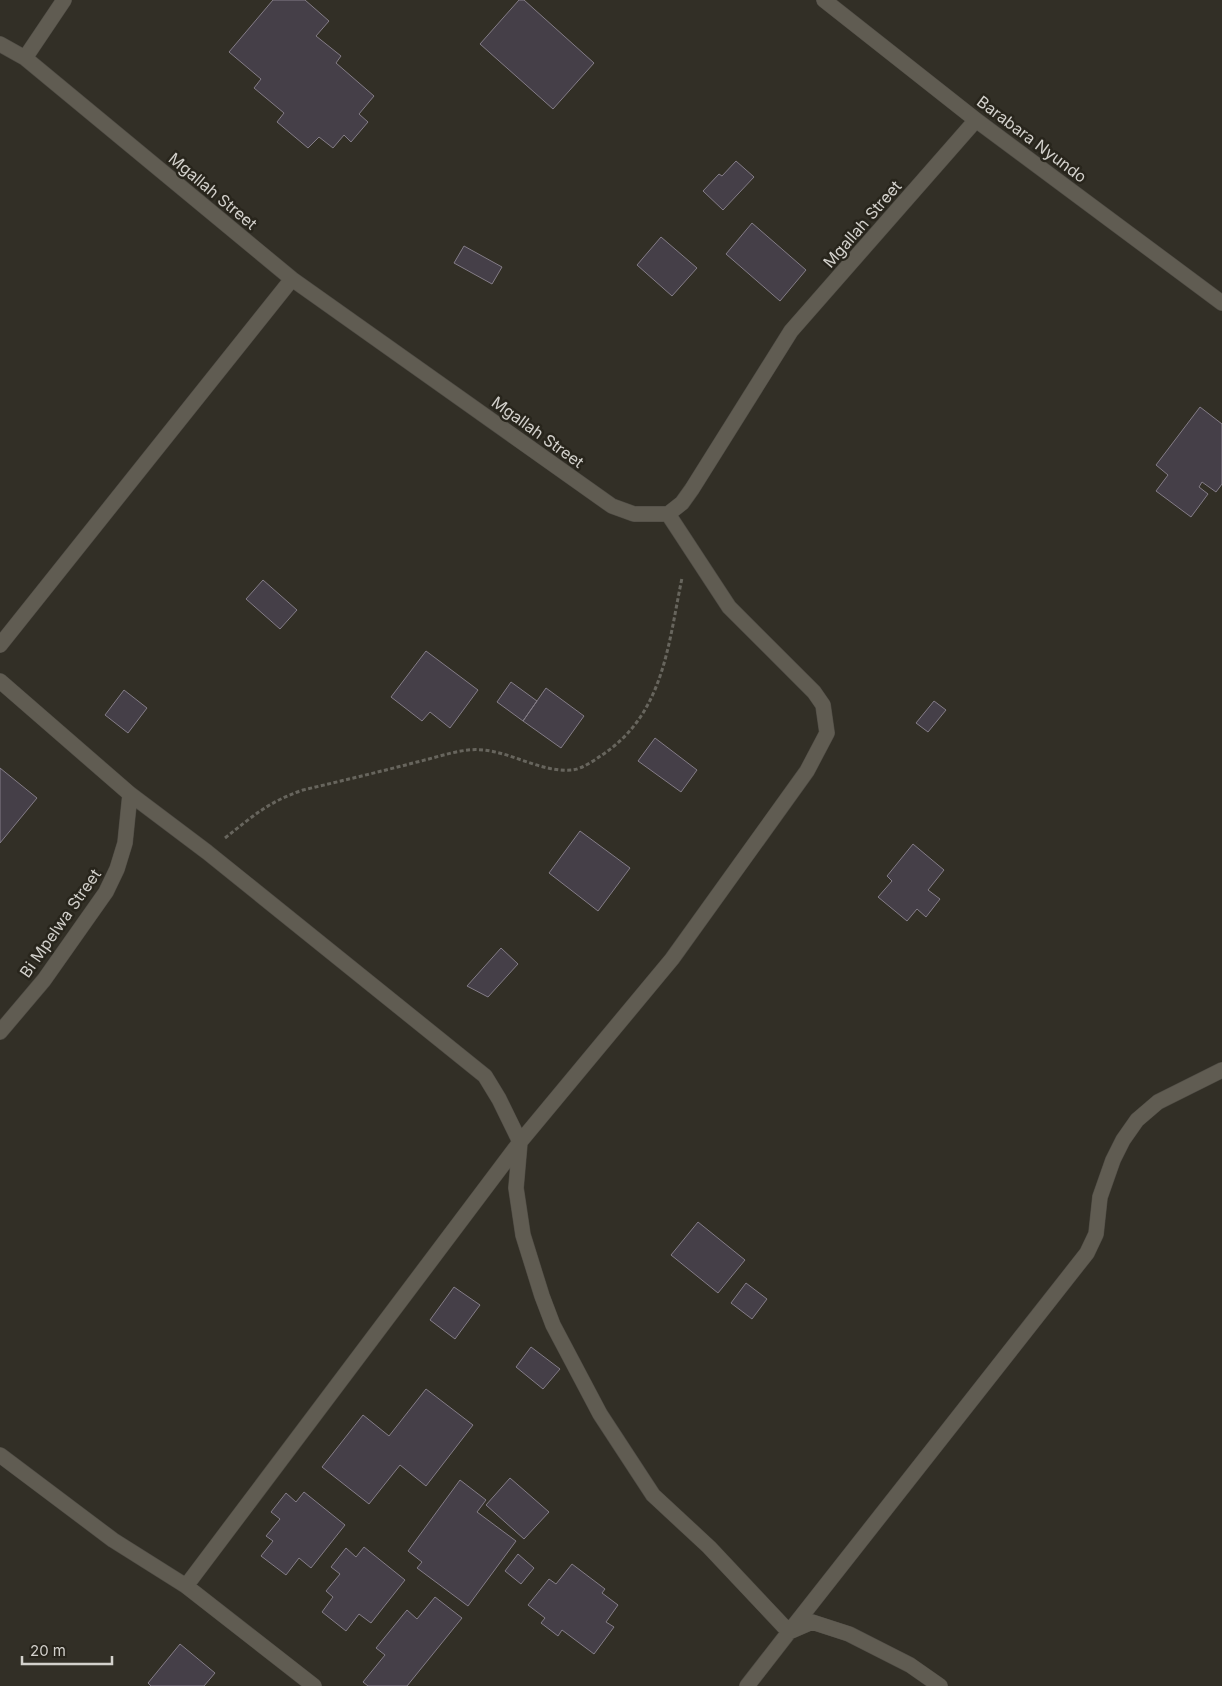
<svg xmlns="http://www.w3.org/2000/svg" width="1222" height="1686" viewBox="0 0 1222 1686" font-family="Inter,sans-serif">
  <rect width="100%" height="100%" fill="#322f26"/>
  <!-- building -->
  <path fill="#453f48" stroke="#847d87" d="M273 0H305L329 21 316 36 341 56 336 63 374 96 359 114 368 122 351 142 344 135 333 148 319 137 308 148 277 122 284 113 254 88 261 79 229 52Z
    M519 0H524L594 63 553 109 480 44Z
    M736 161 754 177 723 210 703 191 719 174 722 176Z
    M752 223 806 270 780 301 726 254Z
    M661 237 697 268 672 296 637 265Z
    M464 246 502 267 492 284 454 263Z
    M1200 407 1222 424V484L1216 492 1202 482 1199 487 1208 494 1191 517 1156 491 1168 475 1156 465Z
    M263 580 297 610 280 629 246 599Z
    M426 651 478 690 450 728 430 712 422 721 391 697Z
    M511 682 537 701 523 721 497 702Z
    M546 688 584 716 561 748 523 721Z
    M124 690 147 708 128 733 105 715Z
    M934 701 946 710 928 732 916 723Z
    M655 738 697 770 681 792 638 761Z
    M0 768 37 798 0 843Z
    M580 831 630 868 598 911 549 873Z
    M913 844 944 870 928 890 940 899 926 917 917 909 907 921 878 897 892 881 887 876Z
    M501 948 518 964 488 997 467 986Z
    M698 1222 745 1260 718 1293 671 1255Z
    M746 1283 767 1299 752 1319 731 1303Z
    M454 1287 480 1305 455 1339 430 1320Z
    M531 1347 560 1369 543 1389 516 1367Z
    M426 1389 473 1425 426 1486 400 1465 369 1504 322 1467 363 1415 389 1436Z
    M510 1478 549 1512 524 1539 486 1505Z
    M460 1480 486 1500 477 1512 516 1541 468 1606 417 1568 422 1562 408 1551Z
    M304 1492 345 1525 311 1568 299 1558 286 1575 261 1556 273 1541 266 1536 280 1519 271 1512 286 1493 296 1502Z
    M364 1547 405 1580 371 1623 359 1614 346 1631 322 1612 333 1597 326 1591 340 1574 331 1567 346 1548 356 1557Z
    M518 1554 534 1568 521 1584 505 1571Z
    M572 1564 605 1589 602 1593 618 1605 606 1622 614 1627 594 1654 562 1630 558 1636 541 1623 545 1618 528 1605 549 1579 556 1584Z
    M435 1597 462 1618 407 1686H368L363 1682 385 1655 376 1648 407 1610 417 1619Z
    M180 1644 215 1673 204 1686H151L148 1683Z"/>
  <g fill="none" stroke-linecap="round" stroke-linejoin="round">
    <!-- minor casing -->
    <g stroke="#4e4b44" stroke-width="16">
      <path id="minor" d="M824 0 976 120 1222 303
        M0 44 25 58 292 279 612 506 634 514H668L682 503 692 489 791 331 976 120
        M25 58 64 0
        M0 645 292 279
        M0 681 130 794 207 852 485 1076 499 1099 520 1142 516 1188 523 1235 542 1296 553 1325 600 1414 653 1495 709 1547 789 1632 1087 1253 1096 1234 1100 1197 1113 1160 1123 1140 1137 1120 1158 1102 1222 1070
        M0 1032 44 980 106 892 117 869 125 843 130 794
        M0 1455 113 1540 186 1586 314 1686
        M186 1586 520 1142 672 959 807 771 827 733 823 705 814 692 729 607 668 514
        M747 1686 789 1632 812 1622 849 1634 910 1665 940 1686"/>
    </g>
    <!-- path -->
    <path stroke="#67655d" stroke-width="3" stroke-dasharray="4 2.5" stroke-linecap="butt" d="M225 838C253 816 268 802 303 790 341 781 379 772 417 762 434 758 451 752 468 750 505 746 536 773 572 770 582 769 593 761 602 755 664 714 668 645 682 578"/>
    <!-- minor -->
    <use href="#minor" stroke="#605c52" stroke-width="15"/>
  </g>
  <g text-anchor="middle" stroke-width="5" stroke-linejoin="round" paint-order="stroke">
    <!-- street labels -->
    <g font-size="16" fill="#d3d1cc" stroke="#28251c">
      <text transform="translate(1032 139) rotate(37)" y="6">Barabara Nyundo</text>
      <text transform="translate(213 191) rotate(40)" y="6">Mgallah Street</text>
      <text transform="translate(862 224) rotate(-49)" y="6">Mgallah Street</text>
      <text transform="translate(538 432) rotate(36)" y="6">Mgallah Street</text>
      <text transform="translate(60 923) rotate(-55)" y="6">Bi Mpelwa Street</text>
    </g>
  </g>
  <!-- scale -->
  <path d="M22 1656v8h90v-8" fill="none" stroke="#d3d1cc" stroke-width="2.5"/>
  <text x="30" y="1656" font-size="15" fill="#d3d1cc" stroke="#28251c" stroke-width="4" paint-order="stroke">20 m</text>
</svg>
